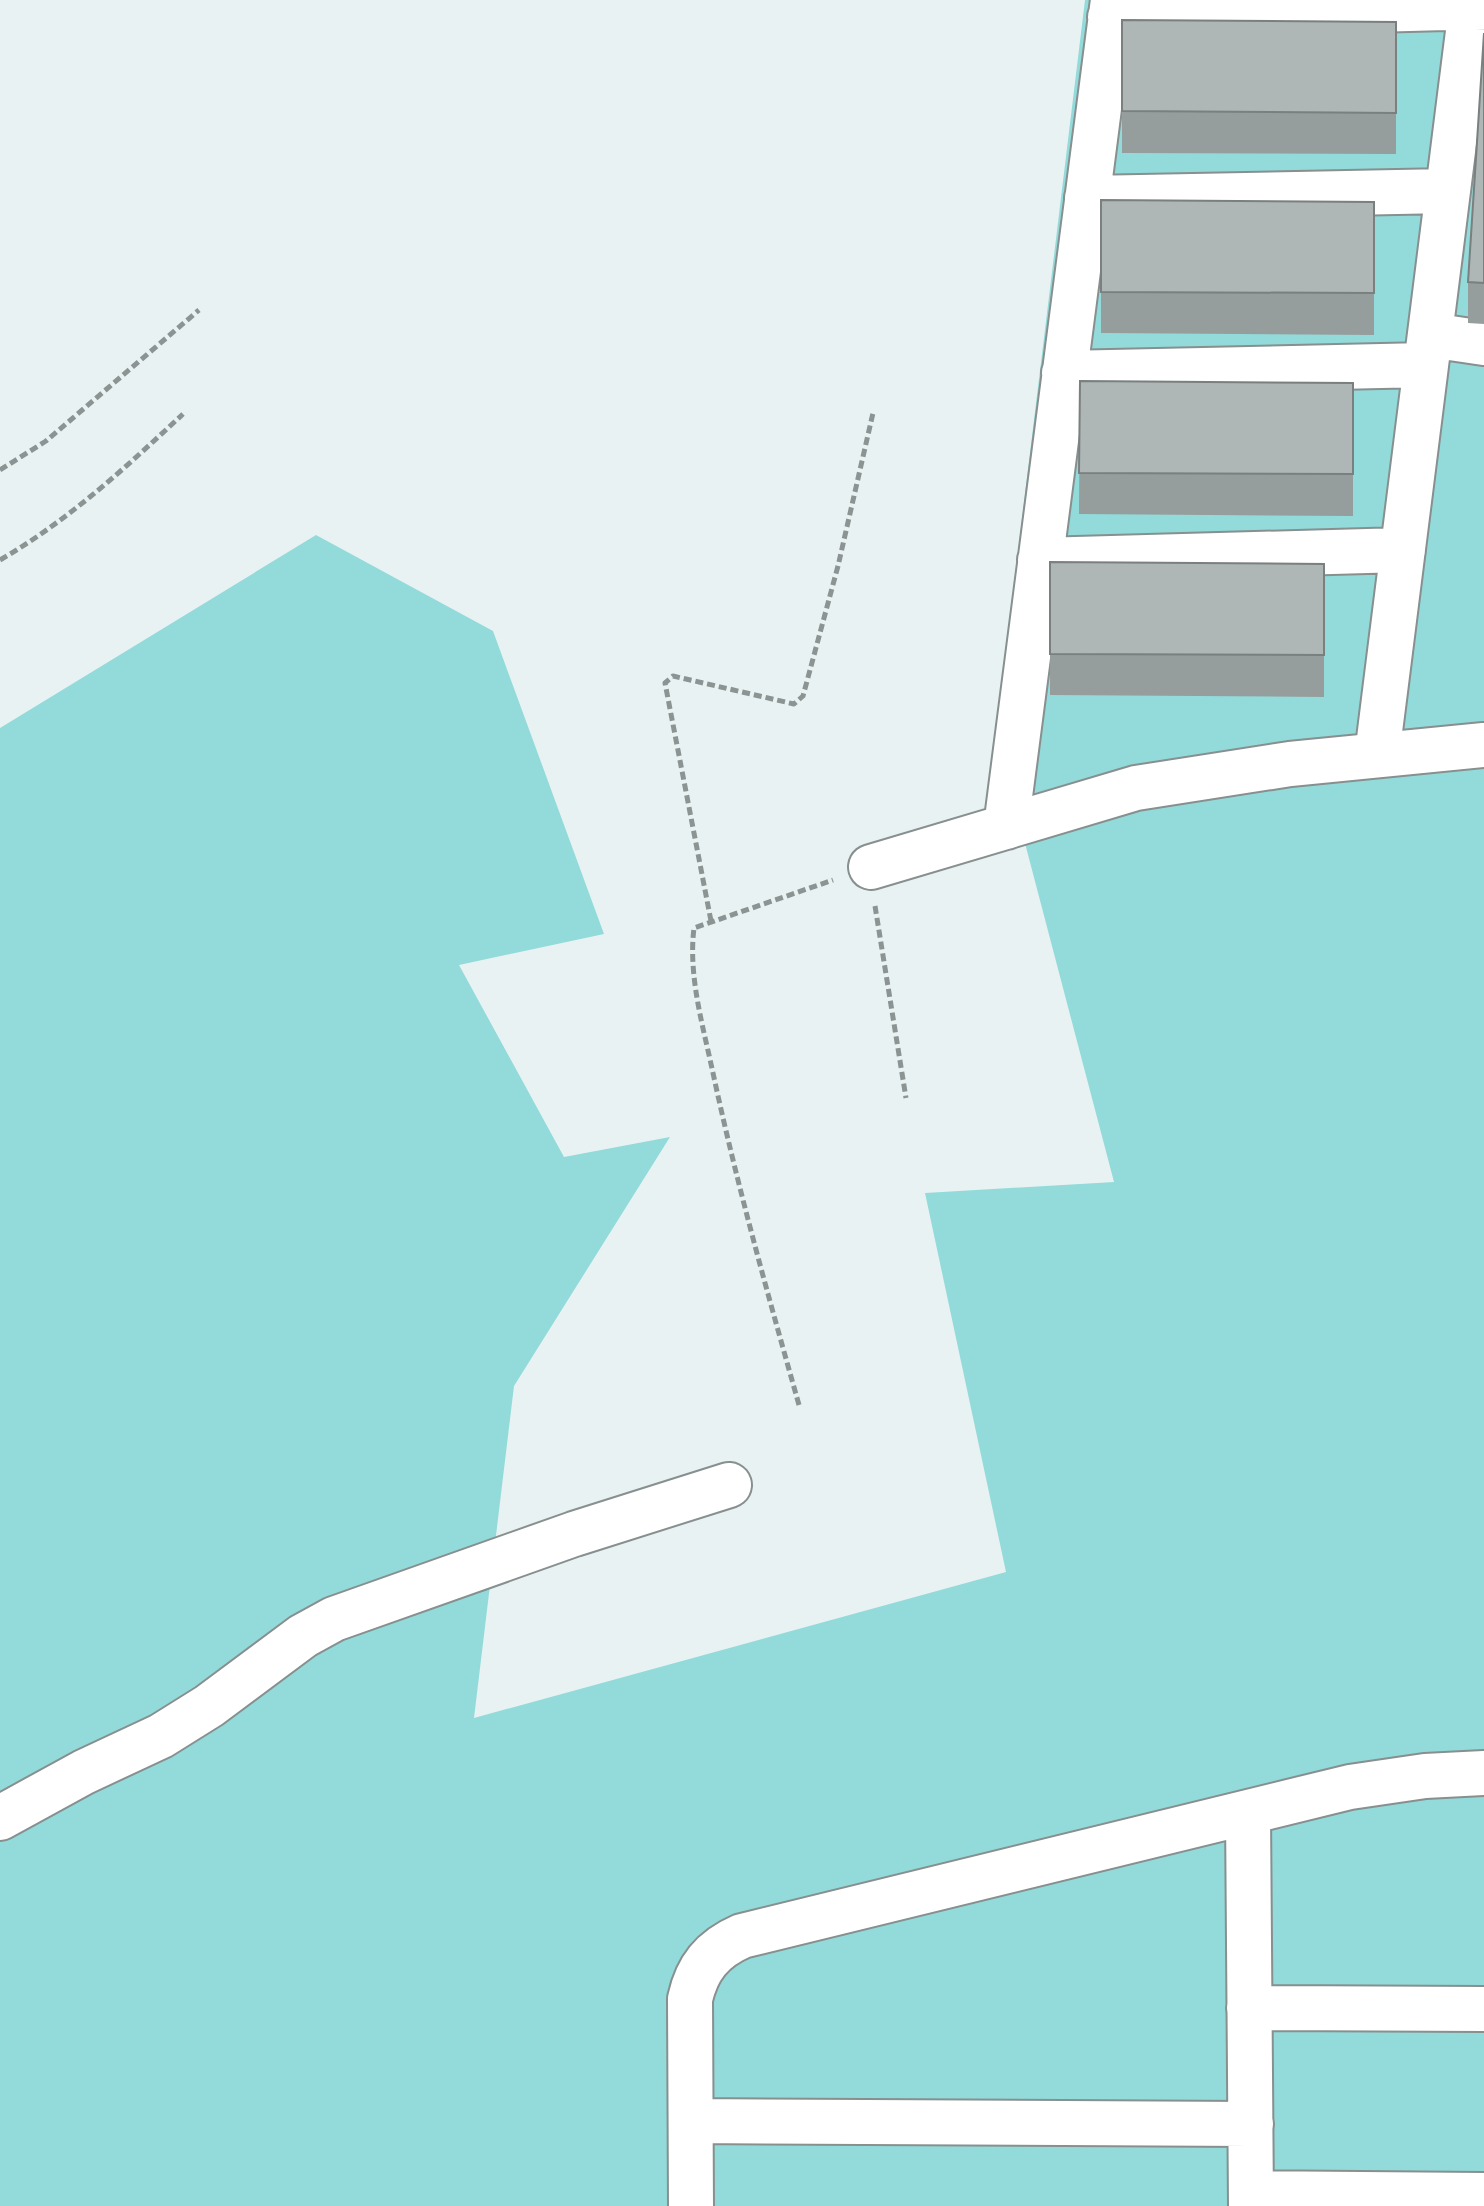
<svg xmlns="http://www.w3.org/2000/svg" width="1484" height="2206" viewBox="0 0 1484 2206" font-family="Figtree,sans-serif">
  <rect width="100%" height="100%" fill="#e9f2f2"/>
  <!-- grass -->
  <path fill="#92dbda" d="M1085 0H1484V2206H0V728L316 535 493 631 604 934 459 965 564 1157 670 1137 514 1386 474 1718 1006 1572 925 1193 1114 1182 996 733Z"/>
  <g fill="none" stroke-linecap="round" stroke-linejoin="round">
    <!-- minor casing -->
    <g stroke="#878f8f" stroke-width="48">
      <path id="minor" d="M1110 17 1484 7
        M1087 198 1448 191
        M1430 335 1484 343
        M1064 373 1426 365
        M1040 560 1403 550
        M1377 755 1472 0
        M1006 827 1113 0
        M871 867 1136 788 1290 764 1484 745
        M1248 1812 1251 2206
        M0 1818 84 1772 161 1736 209 1706 303 1636 334 1619 574 1534 729 1485
        M1249 2008 1484 2009
        M691 2121 1251 2124
        M1251 2193 1484 2195
        M691 2206 690 1999C697 1968 712 1949 742 1936L1350 1787 1425 1776 1484 1773"/>
    </g>
    <!-- path -->
    <path stroke="#8c9393" stroke-width="5" stroke-dasharray="8 4" stroke-linecap="butt" d="M0 470 46 441 199 310
      M0 560C69 520 125 468 183 414
      M875 906 906 1098
      M711 921 665 683 673 676 794 704 803 696 838 566 873 413
      M799 1405C768 1295 737 1185 713 1073 703 1026 688 976 694 928L833 880"/>
    <!-- minor -->
    <use href="#minor" stroke="#fff" stroke-width="44"/>
  </g>
  <!-- wall -->
  <path fill="#969d9d" d="M1122 20 1396 22V154L1122 153Z
    M1484 33V324L1468 323V282Z
    M1101 200 1374 202V335L1101 333Z
    M1080 381 1353 383V516L1079 514Z
    M1050 562 1324 564V697L1050 695Z"/>
  <!-- building -->
  <path fill="#aeb6b6" stroke="#7a7f7f" stroke-width="2" d="M1122 20 1396 22V113L1122 111Z
    M1484 33V283L1468 282Z
    M1101 200 1374 202V293L1101 292Z
    M1080 381 1353 383V474L1079 473Z
    M1050 562 1324 564V655L1050 654Z"/>
</svg>
